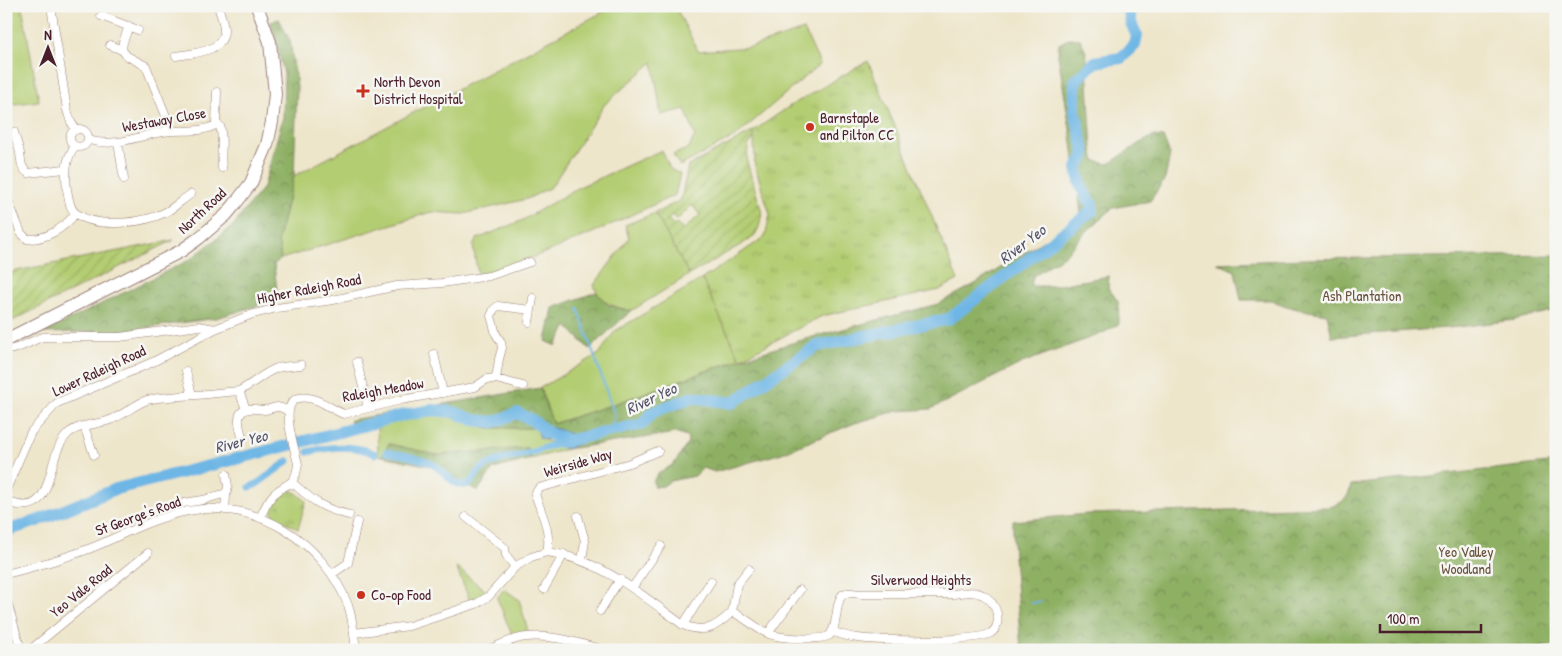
<svg xmlns="http://www.w3.org/2000/svg" width="1562" height="656" viewBox="0 0 1562 656" font-family="'Patrick Hand',sans-serif">
  <defs>
    <pattern id="forest-crowns" width="20" height="18" patternUnits="userSpaceOnUse" patternTransform="scale(1.25)"><rect width="20" height="18" fill="#8eb064"/><path d="M2 6a3 3 0 1 1 6 0M12 15a3 3 0 1 1 6 0" fill="none" stroke="#768f53"/></pattern>
    <pattern id="park-tufts" width="24" height="20" patternUnits="userSpaceOnUse" patternTransform="scale(1.25)"><rect width="24" height="20" fill="#b3cd72"/><path d="M3 7l-1-3M5 7V3M7 7l1-3M15 17l-1-3M17 17v-4M19 17l1-3" fill="none" stroke="#9bb063"/></pattern>
    <pattern id="garden-furrows" width="10" height="10" patternUnits="userSpaceOnUse" patternTransform="scale(1.25)"><rect width="10" height="10" fill="#b3cd72"/><path d="M-1 1l2-2M0 10L10 0M9 11l2-2" fill="none" stroke="#9bb063"/></pattern>
    <pattern id="water-ripples" width="26" height="14" patternUnits="userSpaceOnUse" patternTransform="scale(1.25)"><rect width="26" height="14" fill="#6db6e5"/><path d="M2 4q2-2 4 0t4 0M15 11q2-2 4 0t4 0" fill="none" stroke="#5c93ba"/></pattern>
  </defs>
  <rect width="100%" height="100%" fill="#f6f6f2"/>
  <filter id="ink" filterUnits="userSpaceOnUse"><feTurbulence type="fractalNoise" baseFrequency=".02" numOctaves="2"/><feDisplacementMap in="SourceGraphic" scale="10" xChannelSelector="R" yChannelSelector="G"/><feConvolveMatrix kernelMatrix="1 2 1 2 8 2 1 2 1" color-interpolation-filters="sRGB"/></filter>
  <filter id="wash" filterUnits="userSpaceOnUse"><feTurbulence type="fractalNoise" baseFrequency=".0096" numOctaves="4" result="noise"/><feDisplacementMap in="SourceGraphic" scale="20" xChannelSelector="R" yChannelSelector="G"/><feGaussianBlur stdDeviation="1.12" result="paint"/><feColorMatrix in="noise" values="0 0 0 0 0 0 0 0 0 0 0 0 0 0 0 0 0 1.4 0 .05"/><feComposite in="paint" operator="in"/></filter>
  <g filter="url(#wash)">
    <rect width="100%" height="100%" fill="#eee6cb"/>
    <!-- grass -->
    <path fill="#b3cd72" stroke="#7e764e" d="M6 6H22L39 101 6 105Z
      M614 6H675L698 51 751 47 804 30 820 64 736 136 680 166 673 155 689 148 695 135 685 109 661 115 653 62 605 104 551 187 527 199 463 214 431 212 281 259 278 240 294 176Z
      M662 150 670 169 680 174 675 195C611 224 546 257 478 275L473 246 477 239 523 220 577 188Z
      M655 213 689 275 631 311C613 306 600 304 594 285L629 238 625 225Z
      M702 279 740 359 614 404 552 424 540 388 599 354 615 331Z
      M436 413 488 428H537L540 438 567 449 531 459 527 448 437 455 389 444 382 456 378 455 377 426Z
      M456 567 486 591 477 599 470 601Z
      M504 589 518 599H519L528 631 512 635 497 598Z"/>
    <!-- forest -->
    <path fill="url(#forest-crowns)" stroke="#6c6848" d="M279 19 290 41 297 87 294 176 278 240 281 259 274 264 278 300 216 318 124 331 43 333 189 260 232 227 264 186 283 117 284 74 271 22Z
      M1070 38 1080 39 1086 51 1092 149 1095 161 1109 164 1138 144 1154 136 1163 137 1170 155 1165 179 1150 201 1113 208 1086 232 1065 255 1033 276 1031 286H1053L1109 276 1108 288 1118 301 1119 324 1103 333 1022 363 931 409 897 411 855 423 782 453 747 463 715 472 703 468 695 476 670 481 663 486 655 487 653 482 657 474 674 464 688 443 687 436 676 433 567 449 584 441 543 425 537 428H488L438 413 353 431 350 420 540 388 553 424 614 404 740 359 805 339 938 304 975 284 1057 232 1081 213 1071 135 1058 55 1059 44Z
      M1556 255V310L1514 320 1459 327 1332 337 1327 314 1301 310 1283 305 1271 300H1241L1235 271 1217 263 1303 259Z
      M596 292 608 305 631 311 589 349 567 326 556 346 546 341 553 308Z
      M389 444 437 455 527 448 531 459 493 469 478 491 430 466 382 456Z
      M1556 462V644L1532 650H1021L1013 542V521L1087 514 1330 507C1343 502 1348 500 1351 485Z"/>
    <!-- park -->
    <path fill="url(#park-tufts)" stroke="#7e764e" d="M868 61 958 280 939 290 822 316 740 359 702 279 765 237 770 214 755 166 754 138 752 132 790 106Z
      M289 490 294 491 306 501 298 529 274 516 270 506Z"/>
    <!-- garden -->
    <path fill="url(#garden-furrows)" stroke="#7e764e" fill-rule="evenodd" d="M752 132 754 138 748 146 747 162 762 213 759 227 754 237 689 275 655 213 681 200 688 166ZM692 205 700 215 683 230 677 223 673 225 668 219 673 215 677 220Z
      M174 240 6 324V273Z"/>
    <!-- water -->
    <path fill="url(#water-ripples)" stroke="#5c6a88" d="M543 425 564 431 585 441 566 449 555 444 552 437 546 440 540 438 537 428Z"/>
    <g fill="none" stroke-linecap="round" stroke-linejoin="round">
      <!-- stream -->
      <path stroke="#6db6e5" stroke-width="2" d="M578 308 615 416 609 432
        M1032 603 1042 601"/>
      <!-- canal -->
      <path stroke="#6db6e5" stroke-width="7" d="M308 452C328 447 355 444 375 454
        M386 452C402 455 419 457 434 465 442 470 453 484 462 485 472 487 475 474 481 469 495 459 513 458 529 453 540 450 550 446 561 442
        M250 487 257 484 288 461"/>
      <!-- river -->
      <path stroke="#6db6e5" stroke-width="12" d="M6 531 37 521 116 489 244 457 400 416 433 410 454 412 474 420 494 422 517 413 532 420 561 442 643 424 653 412 693 397 732 403 817 346 949 319 1092 211V204C1082 193 1080 182 1077 168L1085 155 1075 110V81L1095 62 1121 58 1135 45 1137 36 1131 23 1128 6"/>
    </g>
  </g>
  <g filter="url(#ink)">
    <g fill="none" stroke-linecap="round" stroke-linejoin="round">
      <!-- street casing -->
      <g stroke="#9c827b" stroke-width="9">
        <path id="street" d="M51 6 67 110 71 122 76 130
          M101 16 138 30
          M110 45 122 50 127 56 146 66 166 116 167 131
          M122 50 123 42 129 26
          M176 56C192 53 224 53 224 30 224 22 220 13 218 6
          M217 92 216 125 220 126C224 140 220 153 222 168
          M70 138a9 9 0 1 1 18 0a9 9 0 1 1-18 0Z
          M14 132C15 138 18 144 19 149 22 159 19 167 28 173L65 169
          M88 140C119 148 134 136 163 132 183 129 198 134 216 125
          M118 143 124 179
          M75 146C65 160 65 173 67 190 69 198 69 210 77 214 98 229 145 223 166 212 175 207 183 199 191 194
          M9 203 21 233 27 239C46 240 64 228 75 214
          M529 322 533 298
          M6 350C19 350 30 341 43 337H120L199 326 215 329 250 315 277 308 333 300 397 286 442 283 489 276 530 262
          M434 354 443 393
          M357 362 368 408
          M186 371 192 395
          M496 379 499 359 502 348 501 342 496 334 491 316 494 309 498 306 531 310
          M239 391 246 409
          M84 426 94 455
          M243 439C240 430 233 411 249 409 254 408 260 410 265 410 277 408 275 404 288 411
          M226 474 228 486 226 496
          M290 484 295 485C314 502 324 509 349 515
          M6 490 31 432 57 403 153 362 215 329
          M6 501C59 524 42 454 70 432 81 424 94 425 107 421 122 417 133 405 147 400 158 397 170 397 181 396 200 395 219 393 239 391 252 385 263 373 277 368 285 366 293 366 301 365
          M184 503 203 500 223 494 226 496 225 510
          M578 516 585 541 582 560
          M466 517 505 548 506 555 515 567
          M260 518C264 509 267 501 274 494 288 481 295 487 298 464 295 447 273 391 309 398 322 400 332 410 344 414L401 400 475 387 487 379H496L523 386
          M547 552C600 559 642 595 683 625 706 634 715 628 732 612 748 618 759 633 776 636 787 638 822 641 830 635 839 626 834 595 846 593 850 592 857 594 861 594H953C963 593 974 590 983 595 996 601 1004 624 991 633 976 642 879 641 858 638 849 637 841 635 832 631
          M547 552C552 533 541 512 535 494L539 488 630 463 658 451
          M6 574C37 566 67 558 96 546 126 533 156 517 188 511 257 498 324 543 348 605 353 619 354 635 356 650
          M332 574 348 563 357 522
          M632 588 661 546
          M544 589 564 554
          M6 598 21 650
          M600 611 620 579
          M732 612 737 584 749 569
          M683 625 711 581
          M354 633 409 626 476 604 489 596 515 567 531 557 547 552
          M768 633 800 590
          M30 650 148 553
          M488 650C500 645 513 638 526 637 552 634 578 643 603 650"/>
      </g>
      <!-- primary casing -->
      <g stroke="#9c827b" stroke-width="14">
        <path id="primary" d="M6 340 181 251 199 238 226 215 235 204 251 183 267 145 272 122 275 94 270 42 257 6"/>
      </g>
      <!-- street -->
      <use href="#street" stroke="#fff" stroke-width="8"/>
      <!-- primary -->
      <use href="#primary" stroke="#fff" stroke-width="12"/>
    </g>
  </g>
  <!-- markers -->
  <g fill="#c8321e" stroke="#f6f6f2" stroke-width="2">
    <path d="M360.5 83.5h5v5h5v5h-5v5h-5v-5h-5v-5h5z"/>
    <circle cx="810" cy="127" r="5"/>
    <circle cx="361" cy="595" r="5"/>
  </g>
  <g text-anchor="middle" stroke-width="5" stroke-linejoin="round" paint-order="stroke">
    <!-- poi labels -->
    <g font-size="15" fill="#4a1f2b" stroke="#f6f6f2" text-anchor="start">
      <text x="374" y="87">North Devon<tspan x="374" dy="17">District Hospital</tspan></text>
      <text x="820" y="123">Barnstaple<tspan x="820" dy="17">and Pilton CC</tspan></text>
      <text x="371" y="600">Co-op Food</text>
    </g>
    <!-- street labels -->
    <g font-size="15" fill="#4a1f2b" stroke="#f6f6f2">
      <text transform="translate(164 120) rotate(-10)" y="5">Westaway Close</text>
      <text transform="translate(202 211) rotate(-43)" y="5">North Road</text>
      <text transform="translate(309 289) rotate(-11)" y="5">Higher Raleigh Road</text>
      <text transform="translate(99 371) rotate(-25)" y="5">Lower Raleigh Road</text>
      <text transform="translate(383 390) rotate(-10)" y="5">Raleigh Meadow</text>
      <text transform="translate(578 463) rotate(-16)" y="5">Weirside Way</text>
      <text transform="translate(138 516) rotate(-20)" y="5">St George's Road</text>
      <text x="921" y="585">Silverwood Heights</text>
      <text transform="translate(81 591) rotate(-39)" y="5">Yeo Vale Road</text>
    </g>
    <!-- park labels -->
    <g font-size="15" fill="#6a5340" stroke="#f6f6f2">
      <text x="1362" y="301">Ash Plantation</text>
      <text x="1466" y="557">Yeo Valley<tspan x="1466" dy="17">Woodland</tspan></text>
    </g>
    <!-- water labels -->
    <g font-size="16" font-style="italic" fill="#56546c" stroke="#f6f6f2">
      <text transform="translate(1022 244) rotate(-37)" y="6">River Yeo</text>
      <text transform="translate(651 398) rotate(-25)" y="6">River Yeo</text>
      <text transform="translate(241 441) rotate(-14)" y="6">River Yeo</text>
    </g>
  </g>
  <!-- margin -->
  <rect width="1562" height="656" fill="none" stroke="#f6f6f2" stroke-width="25"/>
  <!-- north arrow -->
  <g transform="translate(48 48)" stroke="#f6f6f2" stroke-width="4" paint-order="stroke">
  <path d="M0-4L9 19L0 12L-9 19Z" fill="#4a1f2b"/>
  <text y="-8" font-size="14" font-weight="bold" text-anchor="middle" fill="#4a1f2b">N</text>
  </g>
  <!-- scale -->
  <path d="M1380 624v8h101v-8" fill="none" stroke="#4a1f2b" stroke-width="2.5"/>
  <text x="1387" y="624" font-size="15" fill="#4a1f2b" stroke="#f6f6f2" stroke-width="4" paint-order="stroke">100 m</text>
</svg>
